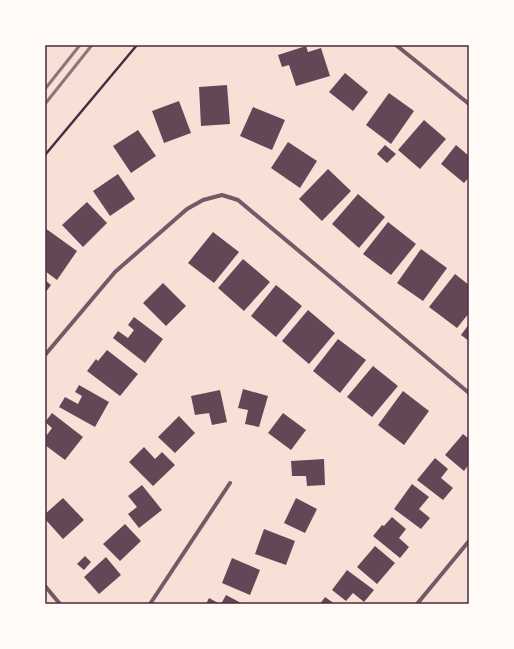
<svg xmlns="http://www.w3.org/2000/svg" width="514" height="649" viewBox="0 0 514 649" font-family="Ubuntu,sans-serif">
  <rect width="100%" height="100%" fill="#f7e1d7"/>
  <!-- building -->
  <path fill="#644757" d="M306 46 308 52 321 48 330 76 296 86 289 65 282 67 278 55Z
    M345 73 368 92 353 111 329 92Z
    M227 85 230 124 201 126 199 87Z
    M389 93 414 111 391 144 366 125Z
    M179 101 191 133 164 143 152 111Z
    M253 107 285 120 272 150 240 136Z
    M424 120 446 139 420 169 398 150Z
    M138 130 156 156 131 173 113 146Z
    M288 142 317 161 300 188 271 168Z
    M385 145 396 154 387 163 377 154Z
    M456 145 469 156V177L464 183 441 164Z
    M328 169 351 191 322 221 299 199Z
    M118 174 135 199 110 216 93 191Z
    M358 194 385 217 359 248 332 224Z
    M87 202 107 223 83 247 62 225Z
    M388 222 416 244 391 275 363 254Z
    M45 228 77 251 57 280 45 271Z
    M213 232 239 252 214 283 188 263Z
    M421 249 447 268 423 301 397 283Z
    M243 259 270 282 244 311 218 288Z
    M455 274 469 285V313L457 328 429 307Z
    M45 280 51 285 45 293Z
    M163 283 186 306 166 326 143 303Z
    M276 285 302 306 276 337 251 316Z
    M308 310 335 333 309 364 282 341Z
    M134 317 163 339 145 363 113 338 118 331 128 338 134 330 128 325Z
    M469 324V341L461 335Z
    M338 339 366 360 340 393 313 371Z
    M107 350 138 374 120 396 87 371 96 359 98 361Z
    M373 366 398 386 372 417 347 397Z
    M79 385 109 402 95 427 59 407 65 397 78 404 82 396 75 392Z
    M243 389 268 396 259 427 245 424 248 410 238 408Z
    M220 390 227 422 212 425 209 413 195 415 191 396Z
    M403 391 429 411 404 445 378 425Z
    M52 413 83 437 65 460 45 445V433L47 435 52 428 45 422Z
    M283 413 306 430 291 450 268 433Z
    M179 416 195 433 175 453 158 437Z
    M463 434 469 439V464L464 471 445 455Z
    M144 447 155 459 162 452 175 465 153 486 129 462Z
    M435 458 448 469 441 478 453 488 443 500 417 480Z
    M324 459 325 485 307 486 306 476H292L291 461Z
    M412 484 429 497 419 509 430 518 421 529 394 509Z
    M142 485 162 510 139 528 128 514 137 507 128 496Z
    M63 498 84 520 63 539 45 519V514Z
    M296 498 317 509 305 533 284 523Z
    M392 517 406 529 399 538 409 547 400 558 373 536 382 525 384 526Z
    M125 524 141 541 120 561 103 544Z
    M264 529 295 541 286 565 255 554Z
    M375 546 395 563 377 584 357 567Z
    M85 556 91 562 84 570 77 564Z
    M106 557 121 575 99 594 84 577Z
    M232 558 260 570 250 595 222 583Z
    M347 570 374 590 364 602 353 593 346 601 332 590Z
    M226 595 243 604H221Z
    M325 597 335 604H320Z
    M209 598 220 604H206Z"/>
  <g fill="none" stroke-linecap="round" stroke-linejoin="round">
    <!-- path -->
    <path stroke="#4a2c40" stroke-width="2.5" d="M45 155 137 45"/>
    <!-- minor -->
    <path stroke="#755966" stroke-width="4" d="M396 45 469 104
      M45 355 115 272 187 209 203 200 222 195 238 200 469 393
      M45 586 60 604
      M150 604 230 483
      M417 604 469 541"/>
    <!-- rail -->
    <path stroke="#8f747c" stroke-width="3" d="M45 89 80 45
      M45 104 92 45"/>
  </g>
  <!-- border -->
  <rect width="514" height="649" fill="none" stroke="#fffaf5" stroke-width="92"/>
  <rect x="46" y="46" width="422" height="557" fill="none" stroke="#4a2c40" stroke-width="1.5"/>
</svg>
